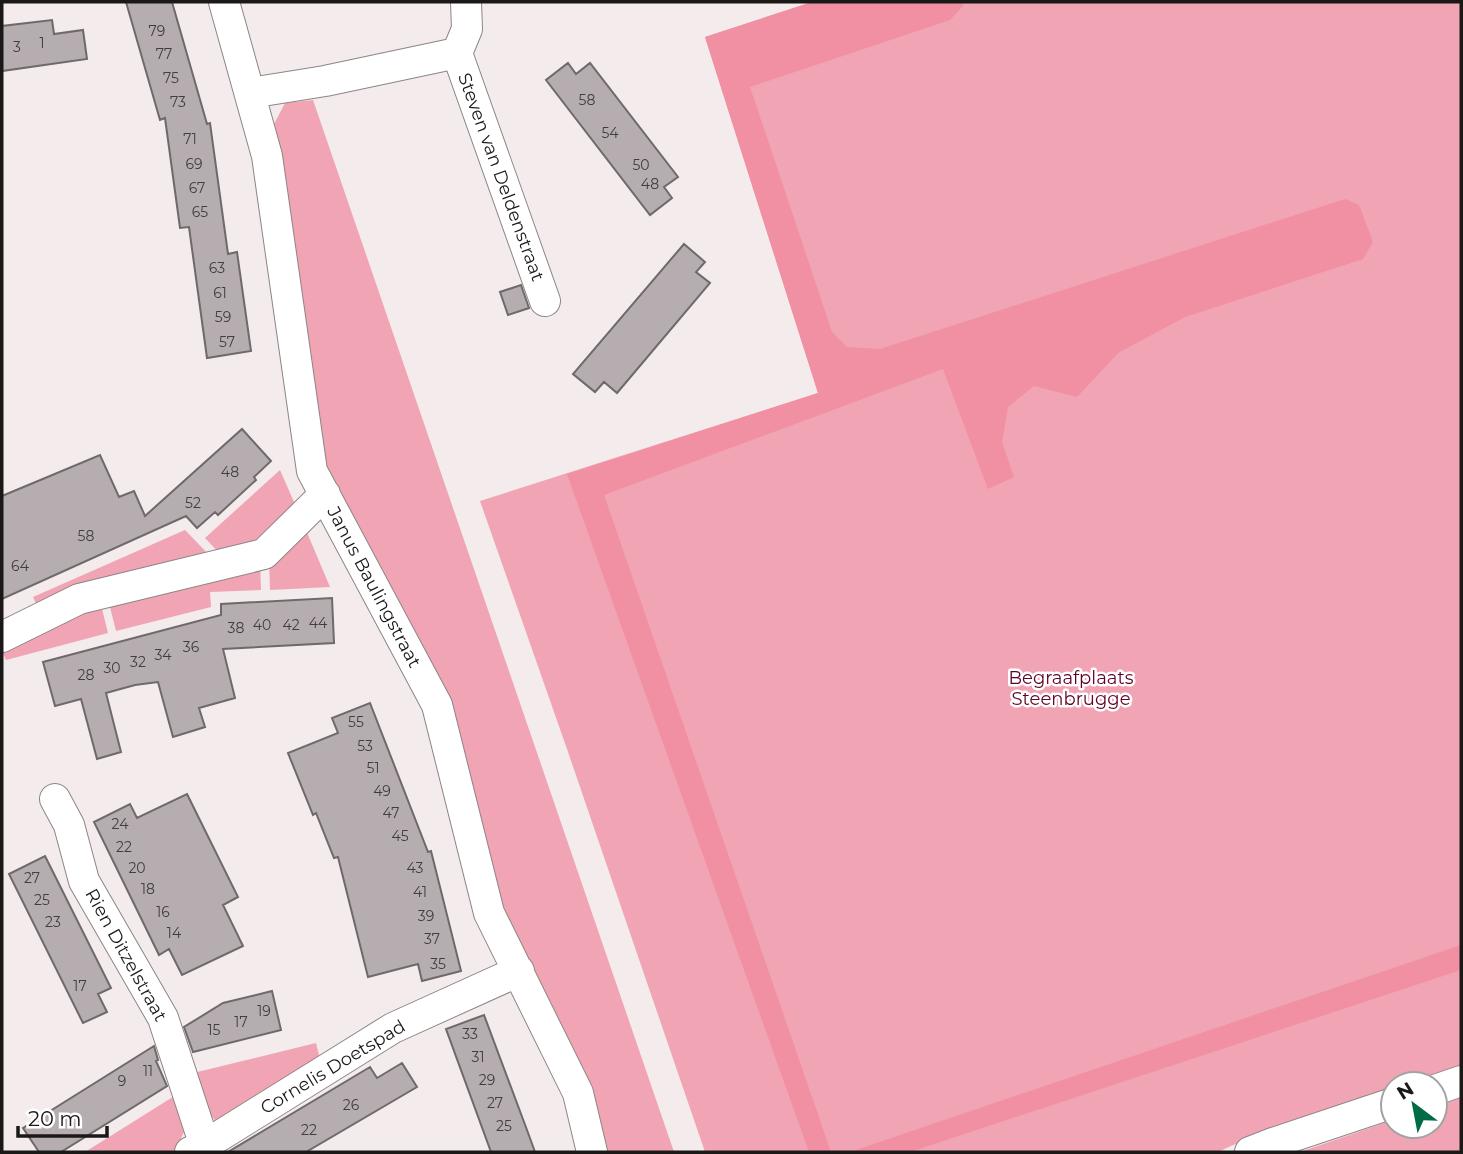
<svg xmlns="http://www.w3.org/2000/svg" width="1463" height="1154" viewBox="0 0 1463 1154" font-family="Montserrat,sans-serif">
  <rect width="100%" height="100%" fill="#f3ebec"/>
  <!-- green -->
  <path fill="#f1a4b3" d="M812 2H1461V1069L1416 1084H1393V1092L1233 1145 1218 1152H705L567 749 480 501 818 393 705 37Z
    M313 100 674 1152H605L503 912 450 698 327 468 284 171 273 126 285 103Z
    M280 470 298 511 260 548 224 558 205 538Z
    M303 523 330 587 270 590 269 558Z
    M185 530 214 560 40 612 33 597Z
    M260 562 261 590 210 592 211 607 116 631 108 599Z
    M100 601 108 633 6 660 2 651Z
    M316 1043 319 1055 312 1071 219 1126 193 1091 189 1074Z
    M176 1095 186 1128 175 1150 169 1152H85Z
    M1461 1098V1152H1300L1393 1120V1126H1435V1106Z"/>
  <!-- forest -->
  <path fill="#f18fa3" d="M812 2H964L962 7 950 20 750 87 832 332 847 347 880 349 1345 199 1359 205 1373 242 1363 259 1185 317 1118 353 1077 397 1034 386 1008 407 1002 442 1014 477 988 489 943 369 604 495 831 1152H809L567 474 818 393 705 37Z
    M1461 945V970L910 1152H850Z"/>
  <!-- building -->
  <path fill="#b5adaf" stroke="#70696a" stroke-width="2" d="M126 2H172L207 124 210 123 228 254 237 252 251 351 207 358 189 227 180 228 165 118 160 120Z
    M52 20 54 34 83 30 87 59 2 71V26Z
    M568 63 576 74 590 63 678 177 664 187 672 198 650 215 546 80Z
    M684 244 705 262 696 272 710 283 617 393 604 382 595 392 573 374Z
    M521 285 529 308 508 315 500 292Z
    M242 429 271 461 254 477 256 480 218 515 215 512 197 528 186 516 2 599V496L100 455 119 497 134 491 145 516Z
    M332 598 334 643 223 649 235 698 199 708 205 727 173 737 158 682 135 685 106 693 121 752 97 759 81 699 55 706 43 662 221 615V604Z
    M370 703 428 852 431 851 461 971 422 981 418 964 368 977 338 857 334 858 316 813 313 815 288 753 338 733 332 718Z
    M187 794 238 897 223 905 243 946 182 975 169 949 159 955 94 822 130 804 137 818Z
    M45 856 111 988 98 994 107 1012 83 1023 9 874Z
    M272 991 281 1030 193 1052 184 1027 223 1003Z
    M484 1015 527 1130 535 1152H491L446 1029Z
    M154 1046 158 1060 156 1061 167 1086 61 1152H39L23 1128Z
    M402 1063 417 1087 306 1152H228L370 1067 377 1078Z"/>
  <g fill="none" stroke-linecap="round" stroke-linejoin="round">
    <!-- street casing -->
    <g stroke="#8c8586" stroke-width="32">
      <path id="street" d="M224 2 267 156 312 471 437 705 489 913 578 1093 592 1152
        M457 53 545 301
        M250 93 325 81 457 53 467 29 466 2
        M2 637 79 599 264 554 325 494
        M55 799 69 825 84 881 163 1018 207 1152
        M1435 1090 1461 1081
        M190 1152 205 1145 393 1028 519 971
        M1250 1152 1273 1143 1393 1103"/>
    </g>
    <!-- street -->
    <use href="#street" stroke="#fff" stroke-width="30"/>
  </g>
  <g text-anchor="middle" stroke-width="5" stroke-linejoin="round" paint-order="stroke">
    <!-- number labels -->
    <g font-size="14" fill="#423d3e">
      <text x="157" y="36">79</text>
      <text x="42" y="48">1</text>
      <text x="17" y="52">3</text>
      <text x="164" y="59">77</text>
      <text x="171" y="83">75</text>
      <text x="587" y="105">58</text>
      <text x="178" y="107">73</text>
      <text x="610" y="138">54</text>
      <text x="190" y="144">71</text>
      <text x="194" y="169">69</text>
      <text x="641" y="170">50</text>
      <text x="650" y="189">48</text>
      <text x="197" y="193">67</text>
      <text x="200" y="217">65</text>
      <text x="217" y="273">63</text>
      <text x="220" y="298">61</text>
      <text x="223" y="322">59</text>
      <text x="227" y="347">57</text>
      <text x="230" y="477">48</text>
      <text x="193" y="508">52</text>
      <text x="86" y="541">58</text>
      <text x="20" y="571">64</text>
      <text x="318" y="628">44</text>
      <text x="262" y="630">40</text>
      <text x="291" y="630">42</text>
      <text x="236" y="633">38</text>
      <text x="191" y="652">36</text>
      <text x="163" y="660">34</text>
      <text x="138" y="667">32</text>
      <text x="112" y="673">30</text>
      <text x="86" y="680">28</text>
      <text x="356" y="727">55</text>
      <text x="365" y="751">53</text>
      <text x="373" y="773">51</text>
      <text x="382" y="796">49</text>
      <text x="391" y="818">47</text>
      <text x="120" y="829">24</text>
      <text x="400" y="841">45</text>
      <text x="124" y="852">22</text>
      <text x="137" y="873">20</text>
      <text x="415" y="873">43</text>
      <text x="32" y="883">27</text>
      <text x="148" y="894">18</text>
      <text x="420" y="897">41</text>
      <text x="42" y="905">25</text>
      <text x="163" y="917">16</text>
      <text x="426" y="921">39</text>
      <text x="53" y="927">23</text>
      <text x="174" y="938">14</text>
      <text x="432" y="944">37</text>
      <text x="438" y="969">35</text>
      <text x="80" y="991">17</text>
      <text x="264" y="1016">19</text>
      <text x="241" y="1027">17</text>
      <text x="214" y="1035">15</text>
      <text x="470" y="1039">33</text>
      <text x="478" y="1062">31</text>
      <text x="148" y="1076">11</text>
      <text x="487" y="1085">29</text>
      <text x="122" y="1086">9</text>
      <text x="495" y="1108">27</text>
      <text x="351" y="1110">26</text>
      <text x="504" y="1131">25</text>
      <text x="309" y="1135">22</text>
    </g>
    <!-- street labels -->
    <g font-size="18" fill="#1b1818" stroke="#fff">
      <text transform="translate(501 177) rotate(70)" y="6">Steven van Deldenstraat</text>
      <text transform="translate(374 587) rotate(62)" y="6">Janus Baulingstraat</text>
      <text transform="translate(126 955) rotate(61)" y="6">Rien Ditzelstraat</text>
      <text transform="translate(333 1067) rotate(-31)" y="6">Cornelis Doetspad</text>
    </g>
    <!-- park labels -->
    <g font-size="18" fill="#5e0426" stroke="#fff">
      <text x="1071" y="684">Begraafplaats<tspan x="1071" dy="21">Steenbrugge</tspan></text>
    </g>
  </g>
  <!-- border -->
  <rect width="1463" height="1154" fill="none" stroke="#1b1818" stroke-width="7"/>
  <!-- north arrow -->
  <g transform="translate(1414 1105) rotate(328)"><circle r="33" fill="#ffffff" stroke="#a4a3a3" stroke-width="2"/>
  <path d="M0-5L12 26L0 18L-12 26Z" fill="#006c44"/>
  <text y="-10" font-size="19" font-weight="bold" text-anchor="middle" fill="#1b1818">N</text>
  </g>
  <!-- scale -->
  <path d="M18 1126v10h89v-10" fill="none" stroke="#1b1818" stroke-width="3.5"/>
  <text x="28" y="1126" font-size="21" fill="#1b1818" stroke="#ffffff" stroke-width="5" paint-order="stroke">20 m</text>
</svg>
